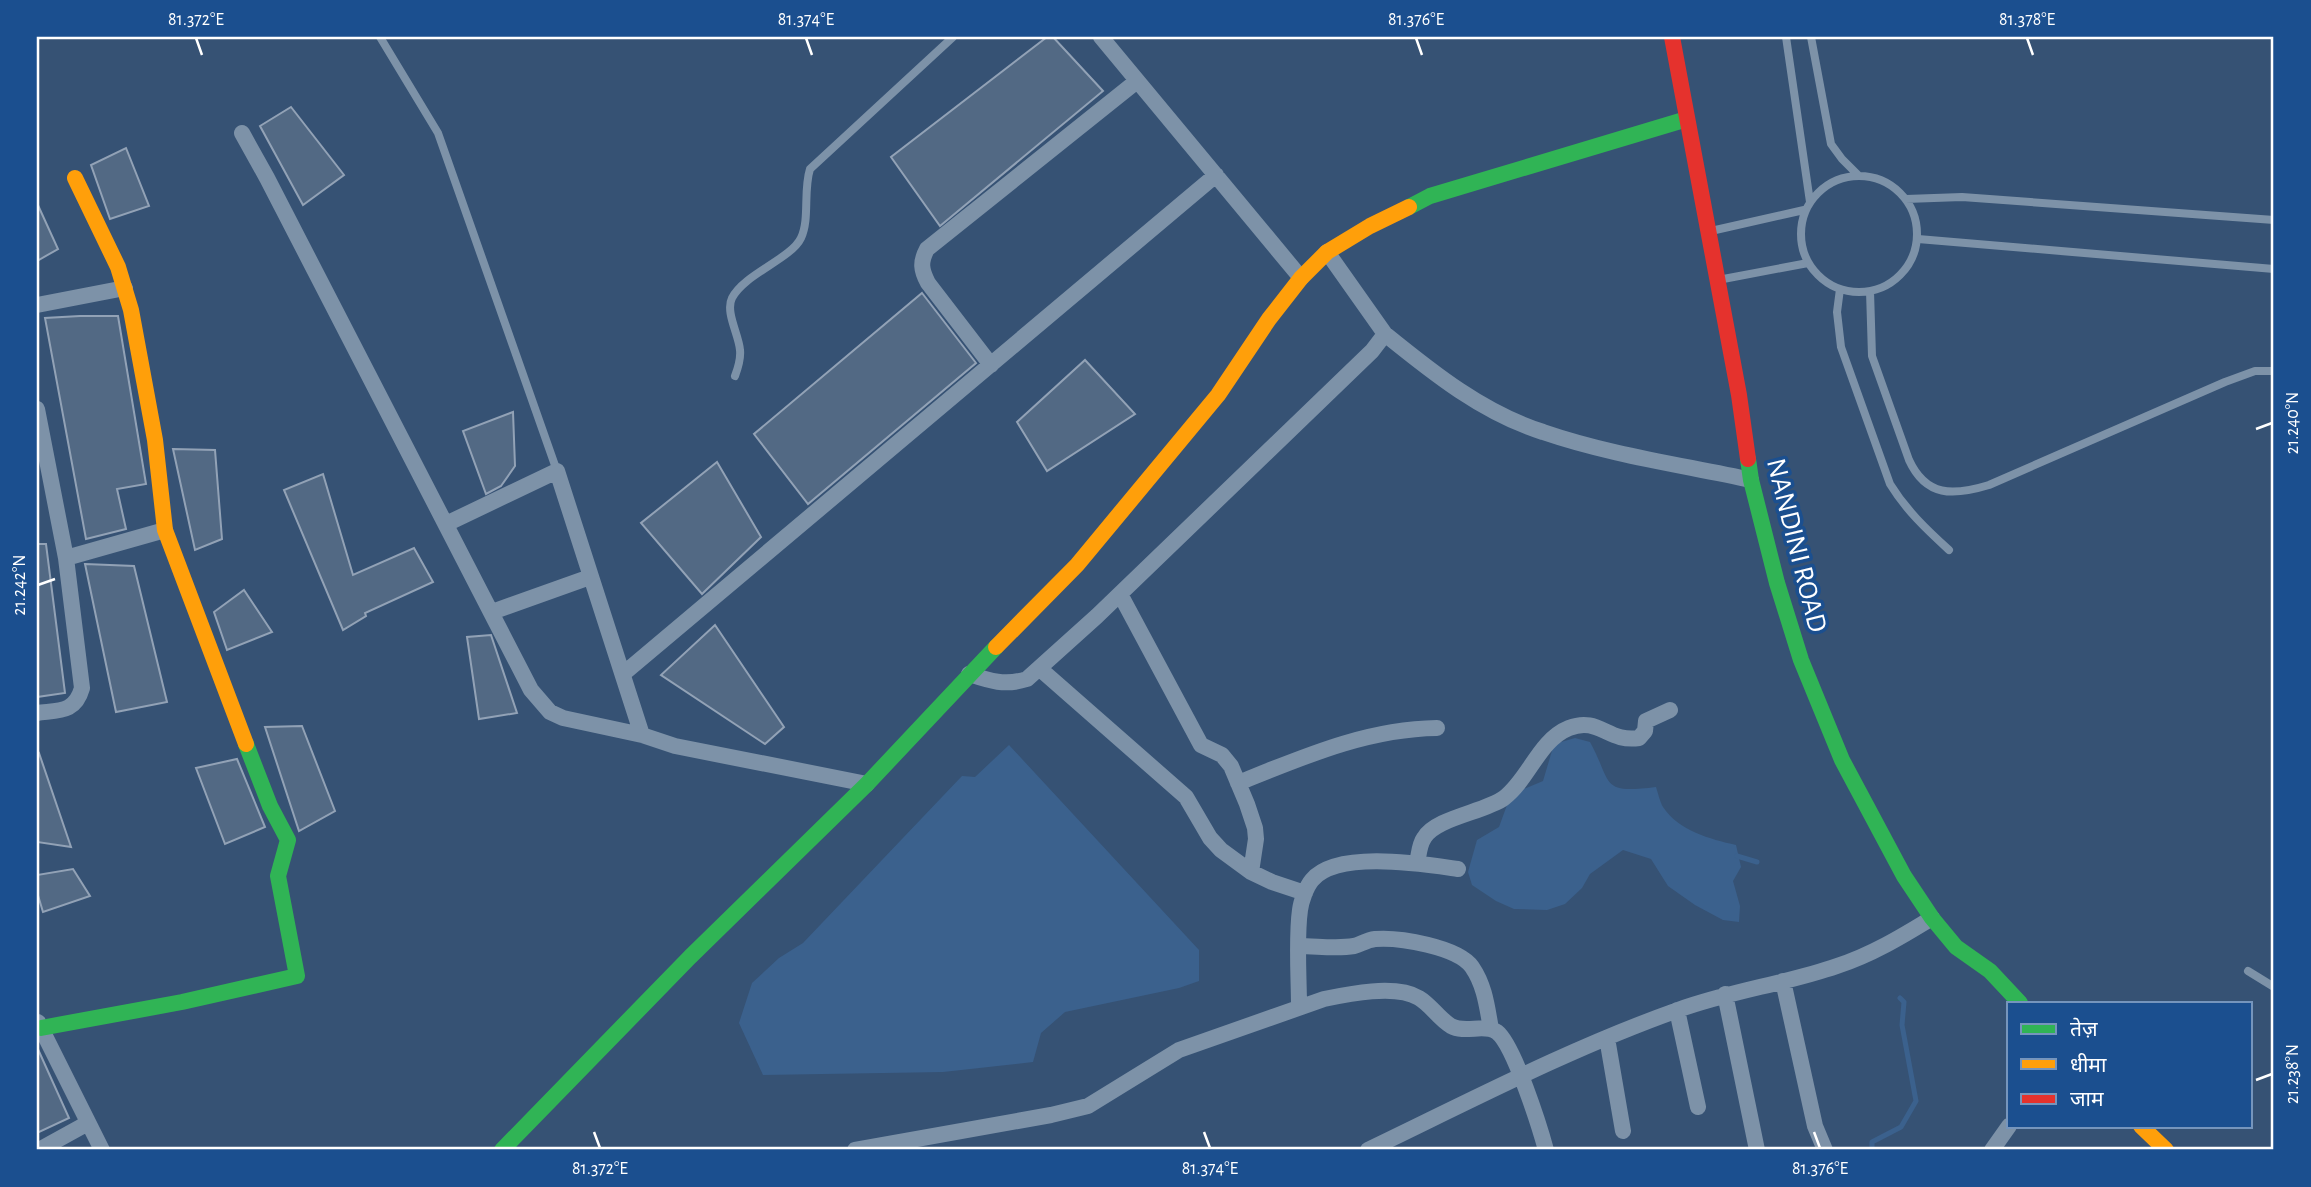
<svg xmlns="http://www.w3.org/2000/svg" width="2311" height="1187" viewBox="0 0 2311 1187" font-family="'Alegreya Sans','Noto Sans Devanagari',sans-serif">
  <rect width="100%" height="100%" fill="#365274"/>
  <!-- water -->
  <path fill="#3b618d" d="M1575 738 1590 742C1613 784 1599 794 1656 787 1658 793 1660 802 1663 807 1679 831 1710 839 1736 845L1741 867 1733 881 1740 906 1739 922 1723 920 1695 905 1668 886 1651 859 1623 850 1590 874 1582 888 1565 904 1547 910 1514 909 1496 901 1472 885 1468 872 1477 840 1499 827 1507 805 1519 791 1543 781 1554 744Z
    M1009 745 1199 950V981L1179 988 1065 1012 1041 1033 1033 1062 943 1072 763 1075 739 1023 752 983 779 958 803 943 962 776 975 777Z"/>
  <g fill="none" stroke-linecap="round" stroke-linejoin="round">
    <!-- stream -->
    <path stroke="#3b618d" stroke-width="5" d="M1737 856 1757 862
      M1872 1150V1142L1901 1127 1916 1101 1902 1025 1904 1002 1900 998"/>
  </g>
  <!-- building -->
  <path fill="#526984" stroke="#92a2b6" stroke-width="2" d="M1047 37H1053L1103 91 940 226 891 157Z
    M291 107 344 175 303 205 260 126Z
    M126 148 149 206 110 219 91 165Z
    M37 203 58 249 37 261Z
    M922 293 976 363 808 504 754 434Z
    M80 316H118L146 484 117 489 126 529 86 539 45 318Z
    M1085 360 1135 414 1047 471 1017 422Z
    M513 412 515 466 501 486 486 494 463 431Z
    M173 449 215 450 222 539 195 550Z
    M717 462 761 537 702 594 641 523Z
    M323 474 353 575 414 548 433 582 365 613 366 616 343 630 284 490Z
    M37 544H46L65 693 37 697Z
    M85 564 134 566 167 702 116 712Z
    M244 590 272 632 227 650 214 612Z
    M715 625 784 727 765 744 661 675Z
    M491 635 517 713 479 719 467 637Z
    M302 726 335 811 299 831 265 727Z
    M39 753 71 847 37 842V754Z
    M237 759 265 827 225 844 196 768Z
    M73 869 90 896 43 912 37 892V875Z
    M37 1047 69 1118 37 1133Z"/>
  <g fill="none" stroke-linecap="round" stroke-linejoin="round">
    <!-- lane -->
    <path stroke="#7d92a8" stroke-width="8" d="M380 37 438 133 557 471
      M1786 37 1810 202
      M1811 37 1831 144 1842 159 1858 175
      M1801 234a58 58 0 1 1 116 0a58 58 0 1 1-116 0Z
      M1906 199 1962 197 2274 220
      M1711 231 1804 210
      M1918 239 2274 269
      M1718 280 1808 263
      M1840 289 1837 312 1841 347 1890 484C1906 510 1926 529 1949 550
      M1870 291 1872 356 1909 460C1926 497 1953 496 1989 485L2225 382 2255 371H2274
      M735 376C738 368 741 359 740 350 739 335 725 312 732 298 744 274 791 259 801 238 810 219 803 191 810 169L953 37
      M2248 971 2274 987"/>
    <!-- street -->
    <path stroke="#7d92a8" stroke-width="16" d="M1101 37 1301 278
      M242 133 267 178 531 690 550 712 563 718 642 735 675 746 867 784
      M37 305 125 288
      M1385 334C1433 373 1483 413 1543 432 1610 455 1682 465 1751 480
      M991 365 928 283C921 270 920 262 927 249L1137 81
      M37 409 66 558 82 688C75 713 59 710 37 713
      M446 524 557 471 642 735
      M66 558 165 530
      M1120 594 1201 745 1222 755 1231 766 1247 804 1255 828 1256 839 1251 872
      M492 612 590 577
      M1039 668 1186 797 1210 838 1221 850 1251 872 1272 882 1305 893
      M623 674 1216 175
      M969 674C990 681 1005 686 1027 679L1097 616 1372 351 1385 334 1327 252
      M1238 783C1303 757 1366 729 1437 728
      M1417 863C1419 855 1419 845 1424 838 1435 818 1485 812 1504 798 1529 779 1539 740 1569 728 1599 716 1608 743 1639 738L1645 731 1646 721 1670 710
      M1299 946C1317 946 1337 949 1354 946 1361 944 1367 940 1375 939 1399 937 1458 947 1472 967 1485 986 1487 1007 1491 1029
      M1783 981 1815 1126 1825 1150
      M1725 994 1757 1150
      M1299 1007C1299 978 1296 938 1300 910 1301 902 1306 887 1312 880 1337 850 1422 864 1458 869
      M1677 1010 1698 1107
      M38 1022 102 1150
      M1607 1038 1623 1131
      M39 1150 88 1123
      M855 1150 1051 1115 1088 1106 1179 1050 1324 999C1348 994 1396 984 1419 998 1431 1005 1438 1018 1451 1026 1465 1034 1485 1023 1497 1032 1514 1045 1540 1128 1546 1150
      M1368 1150C1470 1101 1571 1048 1678 1010 1730 991 1785 984 1837 966 1871 955 1901 937 1932 918
      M1992 1150 2009 1126"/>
    <!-- fast -->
    <path stroke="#30b455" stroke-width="16" d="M1409 207 1430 196 1687 119
      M1748 459 1751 480 1777 583 1801 660 1842 760 1904 876 1932 918 1956 947 1990 971 2020 1003
      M41 1028 182 1002 297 976 278 876 288 840 270 806 246 744
      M502 1150 690 957 867 784 996 647"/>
    <!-- slow -->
    <path stroke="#ff9f0a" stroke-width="16" d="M75 178 118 267 131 310 155 440 165 530 246 744
      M996 647 1077 565 1218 395 1269 319 1301 278 1327 252 1370 226 1409 207
      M2141 1126 2166 1150"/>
    <!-- jam -->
    <path stroke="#e5322d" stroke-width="16" d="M1672 37 1739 395 1748 459"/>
  </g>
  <!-- ticks -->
  <path fill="none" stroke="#fff" stroke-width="2.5" d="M196 38 202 55M806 38 812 55M1416 38 1422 55M2027 38 2033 55M2256 429 2272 423M38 585 55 579M2256 1080 2272 1074M594 1132 600 1148M1204 1132 1210 1148M1814 1132 1820 1148"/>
  <g text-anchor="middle" stroke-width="7" stroke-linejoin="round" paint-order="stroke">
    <!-- street labels -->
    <g font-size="28" fill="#fff" stroke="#1b4f8f">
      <text transform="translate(1798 545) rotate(76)" y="10">NANDINI ROAD</text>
    </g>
  </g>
  <!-- border -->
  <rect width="2311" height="1187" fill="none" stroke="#1b4f8f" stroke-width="77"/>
  <!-- legend -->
  <rect x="2007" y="1002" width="245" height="126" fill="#1b4f8f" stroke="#7695bc" stroke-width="2"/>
  <rect x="2021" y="1024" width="35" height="10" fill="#30b455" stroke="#7695bc" stroke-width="2"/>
  <text x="2070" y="1036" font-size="21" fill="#ffffff">तेज़</text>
  <rect x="2021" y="1059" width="35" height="10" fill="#ff9f0a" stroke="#7695bc" stroke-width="2"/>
  <text x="2070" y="1072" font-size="21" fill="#ffffff">धीमा</text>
  <rect x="2021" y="1094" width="35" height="10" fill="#e5322d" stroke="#7695bc" stroke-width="2"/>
  <text x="2070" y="1106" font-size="21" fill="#ffffff">जाम</text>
  <rect x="38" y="38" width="2234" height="1110" fill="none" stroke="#fff" stroke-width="2.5"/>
  <g font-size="18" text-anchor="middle" fill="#fff">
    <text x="196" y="25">81.372°E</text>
    <text x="806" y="25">81.374°E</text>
    <text x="1416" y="25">81.376°E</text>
    <text x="2027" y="25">81.378°E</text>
    <text transform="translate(2292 423) rotate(-90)" y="6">21.240°N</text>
    <text transform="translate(19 585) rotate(-90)" y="6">21.242°N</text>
    <text transform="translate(2292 1074) rotate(-90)" y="6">21.238°N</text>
    <text x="600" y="1174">81.372°E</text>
    <text x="1210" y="1174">81.374°E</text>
    <text x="1820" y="1174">81.376°E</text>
  </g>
</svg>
